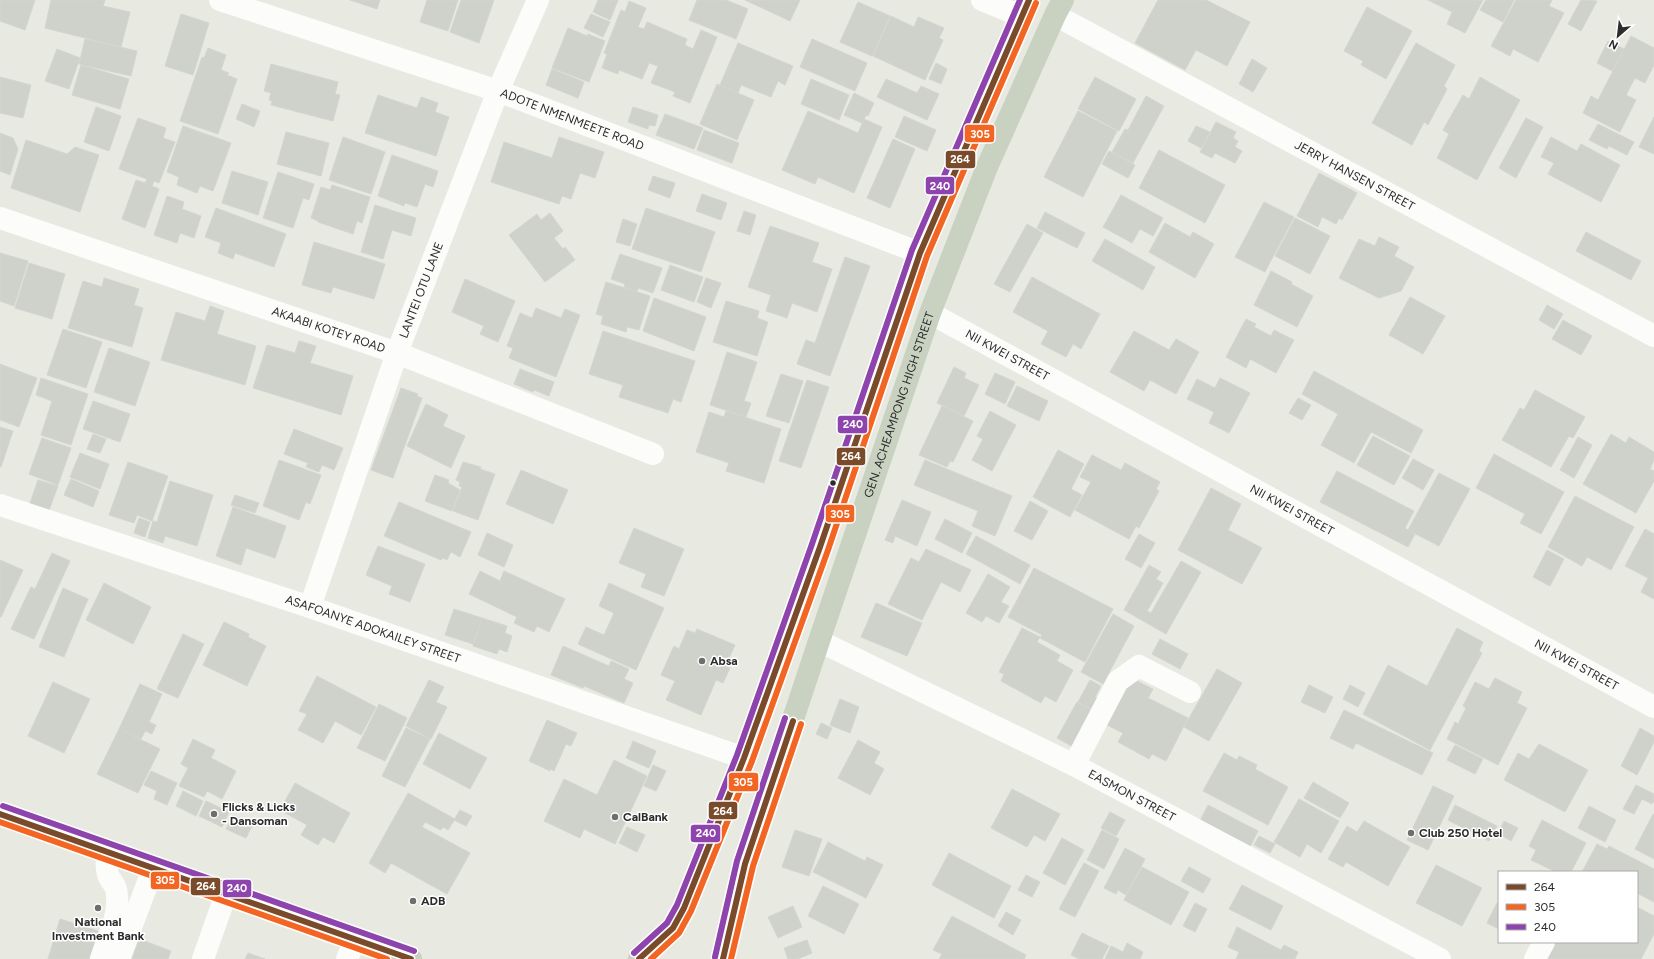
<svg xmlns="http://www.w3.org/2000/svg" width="1654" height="959" viewBox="0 0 1654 959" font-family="Figtree,sans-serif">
  <rect width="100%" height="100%" fill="#e8eae2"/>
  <!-- building -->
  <path fill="#cfd1cb" stroke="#d3d5ce" d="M0 0H35L25 30 0 21Z
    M51 0H105L103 6 130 12 121 47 45 28Z
    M350 0H380L377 9Z
    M427 0H458L448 31 420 22Z
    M461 0H494L479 43 450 32Z
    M598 0H618L610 20 593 12Z
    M697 0H726L748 9 736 39 689 20Z
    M745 0H800L790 21Z
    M1158 0H1206L1250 22 1227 66 1196 50 1185 70 1135 43Z
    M1428 0H1483L1465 33 1447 24 1452 12Z
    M1486 0H1514L1503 22 1480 10Z
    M1516 0H1552L1549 6 1564 13 1538 62 1513 49 1510 56 1491 46Z
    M1581 0 1597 1 1581 31 1568 24Z
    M629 1 646 8 638 27 644 29 647 22 687 39 685 45 693 49 701 30 717 37 690 103 673 96 675 92 651 83 658 66 649 63 642 79 619 70 618 74 602 68 607 54 604 53 621 10 625 12Z
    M858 2 890 16 872 56 840 42Z
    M1367 7 1412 31 1386 79 1361 65 1363 61 1344 51Z
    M181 14 209 23 193 75 165 66Z
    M591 14 610 22 603 37 584 28Z
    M891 16 914 27 918 17 944 28 939 38 943 40 925 80 873 56Z
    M568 28 587 36 588 34 605 41 589 82 552 68Z
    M1631 36 1654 48V65L1645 83 1635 78 1626 95 1636 100 1620 132 1583 113 1591 96 1598 100Z
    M85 39 137 51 131 76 79 64Z
    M812 39 867 63 855 91 800 67Z
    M1608 41 1624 49 1612 71 1597 63Z
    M738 43 793 66 785 85 778 81 771 97 741 85 738 93 720 85Z
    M1416 43 1455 65 1444 86 1447 89 1428 125 1424 122 1412 145 1372 123Z
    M208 48 226 55 221 70 229 73 227 75 237 79 218 134 180 121 202 57 204 58Z
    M57 49 80 58 69 89 45 81Z
    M1252 59 1267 68 1253 92 1239 84Z
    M936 63 947 69 941 84 929 79Z
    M271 64 338 82 335 94 340 95 333 121 271 105 272 101 269 100 271 93 264 91Z
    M81 65 129 79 120 109 72 95Z
    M552 69 584 82 578 98 546 85Z
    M0 77 31 85 23 118 0 113Z
    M1095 77 1136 99 1119 131 1078 109Z
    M1480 77 1520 100 1477 180 1437 158 1449 134 1443 130 1463 95 1469 99Z
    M811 79 849 95 839 120 801 104Z
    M886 79 917 93 921 86 939 94 927 120 877 97Z
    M717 84 754 100 737 140 700 124Z
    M854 93 874 103 868 116 866 115 862 123 844 115Z
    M378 95 417 108 421 97 438 103 435 112 449 117 436 156 365 133Z
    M1146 96 1164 106 1133 163 1112 152 1125 129 1128 130Z
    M242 104 260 111 254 127 236 119Z
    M96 107 121 116 109 151 84 142Z
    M633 107 658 115 655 126 649 125 648 129 628 122Z
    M808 111 858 133 864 119 882 127 854 193 818 177 815 184 782 170Z
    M1078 111 1117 131 1083 197 1044 177Z
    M665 114 703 128 694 149 656 135Z
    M904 116 936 130 927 151 895 137Z
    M1654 117V154L1639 147Z
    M138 118 166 128 163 138 175 142 159 183 154 181 152 186 159 189 145 228 122 219 136 180 145 183 147 179 119 169Z
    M1526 118 1543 127 1516 178 1499 168Z
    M1216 122 1236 132 1233 138 1238 141 1235 147 1242 151 1235 163 1215 153 1212 158 1200 152Z
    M1598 124 1634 142 1627 155 1609 146 1607 149 1589 140Z
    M183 126 231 143 213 191 200 186 197 193 177 185 179 177 167 172Z
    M1196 126 1210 132 1201 148 1188 141Z
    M704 130 739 143 732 163 697 150Z
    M286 132 329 143 321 176 277 164Z
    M0 133 13 138 18 149 10 175 0 171Z
    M343 137 385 152 371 194 329 180Z
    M559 137 604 152 595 178 580 173 571 199 562 196 559 204 491 182 504 142 552 158Z
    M1551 137 1577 151 1581 144 1620 165 1601 202 1548 174 1554 163 1541 157Z
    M893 139 915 149 890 208 867 198Z
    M26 140 67 154 75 147 99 155 80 212 11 188Z
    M1159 150 1225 185 1205 223 1139 188Z
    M1109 151 1135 165 1128 178 1102 164Z
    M392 155 438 171 433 187 425 184 417 207 405 203 404 206 378 196Z
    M232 171 268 182 258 215 222 203Z
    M278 172 314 184 309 200 303 198 293 228 263 218Z
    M1319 173 1357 193 1342 220 1339 218 1336 224 1322 217 1318 227 1297 216Z
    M653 176 675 183 670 198 648 190Z
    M332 185 370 197 362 223 357 221 353 234 318 222V221L311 218 321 187 330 190Z
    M702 194 727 203 721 220 696 211Z
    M1121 195 1163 218 1153 236 1140 229 1132 243 1103 227Z
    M167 196 184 202 182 209 201 216 194 238 180 233 177 243 154 235Z
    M1264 202 1294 217 1265 272 1235 257Z
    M375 205 416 218 411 236 392 230 383 259 361 252Z
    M216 208 286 234 274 267 235 253 233 259 218 253 221 243 205 237Z
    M646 208 715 232 701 272 632 249Z
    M744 211 756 215 750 235 737 231Z
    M1045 212 1085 233 1077 248 1037 228Z
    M550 213 563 231 554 238 563 249 565 247 575 260 545 282 509 235 537 214 541 220Z
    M1295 218 1330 236 1310 274 1275 256Z
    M623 219 637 224 630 246 616 242Z
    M1165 223 1190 237 1193 232 1214 244 1195 278 1149 252Z
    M1027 224 1043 233 1010 292 994 284Z
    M770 226 819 243 812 262 832 269 817 312 792 303 787 318 766 311 771 295 748 287Z
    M1586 232 1641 261 1631 280 1576 251Z
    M1379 237 1399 247 1394 256 1414 267 1401 291 1379 298 1339 278 1359 239 1375 246Z
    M1105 239 1155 267 1143 290 1092 261Z
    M314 242 385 264 374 299 333 287 331 293 302 285Z
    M0 253 28 261 14 306 0 301Z
    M620 254 662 268 653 293 638 288 637 292 624 287 625 284 611 279Z
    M845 257 870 266 830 376 797 364 806 340 815 343Z
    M29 263 65 274 52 319 15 308Z
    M670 265 703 277 694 302 661 290Z
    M1271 271 1292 282 1291 284 1313 296 1297 327 1254 305Z
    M1032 277 1100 314 1081 349 1073 344 1066 357 1041 344 1048 331 1013 312Z
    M104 278 139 289 134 305 143 308 132 347 68 328 83 281 102 287Z
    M706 278 721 283 711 308 697 302Z
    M465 279 515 301 498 342 480 334 484 326 452 312Z
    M606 282 650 296 639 330 627 327 626 332 601 324 603 316 596 314Z
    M1410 297 1445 316 1423 354 1389 335Z
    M654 298 706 317 694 351 643 331Z
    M726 301 759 311 757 318 768 322 757 356 713 342Z
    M1547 305 1563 314 1554 329 1539 320Z
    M210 306 224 311 217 334 256 346 245 385 161 360 176 312 205 321Z
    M536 308 561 318 565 309 580 315 556 377 509 358 513 348 507 346 520 313 532 318Z
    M1246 319 1256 324 1254 327 1271 336 1274 330 1294 340 1276 373 1250 359 1246 368 1226 357Z
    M1563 320 1592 336 1581 355 1552 339Z
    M63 329 102 342 86 388 47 375Z
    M603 331 695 361 681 402 673 399 668 413 619 397 623 385 589 374Z
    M1134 331 1169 350 1176 339 1199 352 1176 394 1150 380 1144 391 1110 372Z
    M299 341 316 346 310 363 353 376 341 415 253 388 267 345 295 353Z
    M109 348 150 362 135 406 94 392Z
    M727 352 757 362 744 401 751 403 746 417 710 405Z
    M0 364 37 378 19 427 0 420Z
    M954 367 966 373 964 378 979 385 964 416 937 403Z
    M520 369 554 382 549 396 534 390 533 392 514 384Z
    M1314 371 1423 430 1411 453 1371 432 1354 463 1321 445 1338 414 1302 394Z
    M995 373 1015 382 1005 404 985 394Z
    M781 374 803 381 789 423 766 416Z
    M41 378 88 394 71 445 41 435 52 401 36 395Z
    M1220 378 1250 393 1229 433 1209 423 1214 412 1187 399 1197 379 1215 388Z
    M807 380 829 387 801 468 779 461Z
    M1017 386 1048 401 1039 421 1007 406Z
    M401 388 418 394 417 396 422 398 393 478 371 470Z
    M1535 390 1585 417 1573 438 1569 436 1551 467 1502 440 1520 408 1524 410Z
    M1298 398 1311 405 1302 420 1289 413Z
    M93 401 130 414 120 442 83 429Z
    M426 404 448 415 443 426 465 436 451 468 407 446Z
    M942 406 973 421 953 462 950 461 947 467 919 455Z
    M726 411 781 429 764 483 726 471 729 463 696 452 709 412 724 417Z
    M990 411 1016 425 992 471 972 460 983 439 977 436Z
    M0 427 13 431 1 467H0Z
    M294 429 343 448 334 470 322 465 319 472 306 467 308 463 284 454Z
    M93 434 106 439 100 453 87 449Z
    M1611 434 1626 443 1629 437 1654 452V460L1650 469 1654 471V481L1636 513 1583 484Z
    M1373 436 1410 456 1394 485 1357 465Z
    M1578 437 1592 445 1574 478 1560 470Z
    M42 438 71 448 58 485 29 474Z
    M1058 450 1084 464 1071 489 1082 495 1070 517 1033 497Z
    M80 453 109 464 100 489 70 477Z
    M1494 454 1564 492 1541 534 1520 523 1525 514 1476 488Z
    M1092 455 1121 470 1125 463 1160 482 1156 489 1159 491 1139 528 1136 526 1129 539 1075 510 1091 482 1080 477Z
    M1413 459 1434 470 1423 490 1402 478Z
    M279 460 321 475 310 504 306 502 299 520 263 506Z
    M925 460 1012 496 995 536 972 526 978 511 914 485Z
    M128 462 168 476 152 521 137 515 134 523 109 515Z
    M463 462 481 467 480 469 495 474 478 520 453 511 462 487 459 486 460 482 456 480Z
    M521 470 568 490 553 524 506 504Z
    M1337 471 1414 511 1405 528 1415 534 1408 547 1320 502Z
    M1439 473 1470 489 1439 546 1408 530Z
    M435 475 449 480 448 483 460 490 452 511 425 501Z
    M71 479 99 491 93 507 64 495Z
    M38 480 58 486 48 513 29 506Z
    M170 481 213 495 197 546 165 536 163 543 148 538 153 521 157 522Z
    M1211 488 1241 504 1228 530 1262 548 1242 584 1178 550Z
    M235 495 259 503 255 513 231 505Z
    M1575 496 1634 527 1611 570 1587 557 1582 566 1548 547Z
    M902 500 931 512 917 546 895 536 893 543 885 540Z
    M1030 501 1048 511 1032 540 1014 531Z
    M399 502 471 532 460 557 451 552 447 560 443 558 441 560 384 536Z
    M233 507 286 526 275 558 246 548 241 565 216 556Z
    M139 518 150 522 145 537 134 533Z
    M945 519 972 533 962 553 935 539Z
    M634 528 684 549 664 596 641 587 646 574 619 563Z
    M1645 529 1654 534V599L1641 592 1648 578 1625 566Z
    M487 533 513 545 504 567 478 555Z
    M1139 534 1155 543 1141 568 1125 559Z
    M976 536 1030 565 1020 584 966 554Z
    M378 546 425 564 410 602 389 594 392 586 366 575Z
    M926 549 971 570 960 592 941 582 922 620 888 604 911 558 919 562Z
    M1547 550 1564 559 1550 586 1533 577Z
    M52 553 70 561 34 639 11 629 31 587 35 589Z
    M0 560 23 570 1 617H0Z
    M1181 561 1201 572 1166 634 1124 610 1149 565 1161 572 1156 579 1163 583 1147 611 1151 613Z
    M1034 568 1113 609 1085 662 1040 638 1042 635 1008 617Z
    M480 571 500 581 504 571 565 599 549 632 537 626 534 632 514 623 517 617 469 594Z
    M988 574 1010 587 1001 602 1009 606 999 623 986 616 982 622 966 613Z
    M104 583 151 607 133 644 86 620Z
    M609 583 664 608 636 670 578 644 586 627 604 635 614 613 599 606Z
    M63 588 88 599 64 657 39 647Z
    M876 603 922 623 907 656 861 637Z
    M454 609 482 618 473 644 445 635Z
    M1113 614 1134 626 1103 684 1081 672Z
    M482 618 507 626 505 633 512 636 507 652 499 649 497 654 473 646Z
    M224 622 249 634 248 637 266 646 247 686 203 665Z
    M1022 628 1040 637 1037 642 1060 655 1057 661 1073 670 1056 702 1045 696 1041 703 1001 681 1004 674 999 672Z
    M1457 628 1483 642 1479 651 1482 653 1430 750 1363 714 1388 665 1427 686Z
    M697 629 735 645 729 658 725 657 722 664 730 668 723 683 716 680 701 715 666 700 675 681 661 675 674 646 679 649 687 630 695 633Z
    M183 634 204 644 178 698 157 689Z
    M1160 639 1188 654 1180 669 1152 654Z
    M563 646 609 666 611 661 629 669 624 679 633 683 624 703 584 686 583 688 551 675Z
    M1217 669 1242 683 1209 741 1184 727Z
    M317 676 376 707 361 735 335 721 323 743 298 730 307 714 299 711Z
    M1131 678 1153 689 1148 698 1188 718 1166 761 1152 754 1149 759 1118 742 1123 733 1107 725Z
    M1495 678 1522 692 1517 703 1527 708 1498 765 1447 739 1455 722 1458 724 1466 708 1463 706 1475 682 1489 689Z
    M429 680 444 687 436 702 447 707 431 739 406 726Z
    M1090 680 1101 686 1095 697 1101 700 1095 711 1078 702Z
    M53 682 90 699 64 753 28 736Z
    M140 684 162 694 149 722 156 725 152 734 145 731 141 739 119 729Z
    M1309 685 1333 697 1325 713 1301 702Z
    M1350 685 1365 693 1358 707 1343 699Z
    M840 699 859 707 850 733 830 725Z
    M1077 702 1095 712 1075 748 1057 738Z
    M379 704 407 718 385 761 357 748Z
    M1344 710 1433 753 1422 775 1356 743 1353 749 1330 738Z
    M547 720 577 733 571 746 566 744 554 771 550 769V771L529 761Z
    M821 723 832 728 827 739 816 734Z
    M406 728 430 739 405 787 382 776Z
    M1640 728 1654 736V742L1637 775 1621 766Z
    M119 729 160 749 138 793 97 774Z
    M439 733 487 758 470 789 423 764Z
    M193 739 215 750 211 758 236 771 222 799 207 791 204 797 179 786 188 768 181 764Z
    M858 740 880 752 874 763 884 769 870 795 838 778Z
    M633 741 656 751 649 768 626 758Z
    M1539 744 1588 770 1565 812 1504 780 1518 753 1529 759Z
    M1455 745 1483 759 1475 774 1447 760Z
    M1224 753 1237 760 1239 756 1257 765 1255 769 1288 787 1268 825 1203 791Z
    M614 760 647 776 615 844 584 829 580 838 544 821 564 779 597 795Z
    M653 765 666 771 656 791 644 786Z
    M151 771 177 783 167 805 154 799 157 791 144 785Z
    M1313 782 1349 803 1340 818 1304 798Z
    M295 783 350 813 334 843 323 837 318 845 301 835 307 825 280 810Z
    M1636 785 1654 794V801L1652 804 1642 799 1634 814 1623 809Z
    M1433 786 1454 796 1428 850 1407 840Z
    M1012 789 1060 814 1045 841 1034 835 1027 847 991 828Z
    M183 791 203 801 196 816 176 806Z
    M408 793 455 819 448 830 443 827 441 830 425 822 422 827 470 853 447 894 391 863 385 873 369 863Z
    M1299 799 1339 821 1321 853 1307 844 1300 857 1274 842Z
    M206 801 229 812 222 827 199 816Z
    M1208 805 1258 831 1248 851 1199 823Z
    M1455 805 1497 826 1489 841 1448 820Z
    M1589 806 1616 820 1605 842 1578 828Z
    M460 810 472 816 466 826 454 820Z
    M1110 812 1125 820 1116 836 1101 828Z
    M1653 814 1654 815V859L1635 849Z
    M233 815 253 824 246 838 226 829Z
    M1542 820 1586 843 1571 872H1556L1531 860 1536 850 1529 846Z
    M1364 821 1410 847 1388 886 1346 862 1343 867 1328 859 1347 826 1357 832Z
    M1504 821 1518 828 1511 841 1498 833Z
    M627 827 645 835 637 852 619 843Z
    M795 830 822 839 809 876 782 867Z
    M1102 830 1119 839 1104 869 1087 860Z
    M1259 836 1275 844 1270 853 1254 845Z
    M1062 838 1084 850 1065 885 1043 873Z
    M828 842 865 861 867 857 883 865 866 898 813 872Z
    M1597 844 1607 849 1609 846 1654 869V902L1637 893V872H1582Z
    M1125 848 1145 859 1126 895 1118 890 1116 894 1104 888Z
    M949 853 1011 886 994 918 932 885Z
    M1084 863 1099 871 1075 917 1059 909Z
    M1436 865 1482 888 1462 926 1416 903Z
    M1142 867 1189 892 1171 925 1124 900Z
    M1189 867 1211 879 1203 893 1181 881Z
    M1026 875 1040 882 1032 897 1018 890Z
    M1242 885 1283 906 1271 930 1229 909Z
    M823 886 859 904 844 934 808 916Z
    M1195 903 1207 909 1195 932 1183 926Z
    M1497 903 1499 904V929L1487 923Z
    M793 906 802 927 778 938 768 917Z
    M1637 907 1654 916V934L1641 959H1545L1554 942H1637Z
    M1006 912 1021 920 1013 935 998 926Z
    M952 916 1026 955 1024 959H939L942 954 933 950Z
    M60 919 98 931 89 959H48Z
    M1237 927 1281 950 1284 945 1298 952 1295 959H1236L1239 952 1228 947Z
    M1082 933 1109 946 1102 959H1079L1071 955Z
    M139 939 171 951 168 959H132Z
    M807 940 812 953 798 959H788L784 948Z
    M1127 943 1143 952 1140 959H1105L1111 946 1123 952Z
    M248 953 265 959H245Z"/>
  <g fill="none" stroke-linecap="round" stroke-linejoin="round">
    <!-- minor -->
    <g stroke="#fcfcfb" stroke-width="22">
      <path id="s1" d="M220 0 498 91 920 253"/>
      <path d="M982 0 1021 16"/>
      <path id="s2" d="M1055 15 1654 336"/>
      <path id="s3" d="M0 218 397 353 653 454"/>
      <path id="s4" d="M930 313 1654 707"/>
      <path id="s5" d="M0 505 310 607 744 758"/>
      <path id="s6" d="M310 607 397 353 498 91 538 0"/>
      <path id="s7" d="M819 641 1074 765 1440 959"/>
      <path d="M1074 765 1118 681 1139 666 1190 692"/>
      <path d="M101 959C107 940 119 917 117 896 117 886 113 884 109 877 105 869 107 860 107 852"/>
      <path d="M119 959 153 869"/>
      <path d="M203 959 226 894"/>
      <path d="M347 959 355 939"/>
      <path d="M1535 959 1544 942"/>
    </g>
    <!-- major -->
    <g stroke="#c9d2c0" stroke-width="22">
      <path d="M0 814 411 959"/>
      <path d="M639 959 673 928 684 908 744 758 820 547 920 253 1029 0"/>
      <path id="s8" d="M723 959 729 929 745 864 819 641 930 313 987 167 1055 15 1063 0"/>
    </g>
    <!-- bus-1 casing -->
    <g stroke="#fff" stroke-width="9">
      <path id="bus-1" d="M0 814 411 959
        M639 959 673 928 684 908 744 758 820 547 920 253 1029 0
        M723 959 745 864 793 721"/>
    </g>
    <!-- bus-2 casing -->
    <g stroke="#fff" stroke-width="9">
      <path id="bus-2" d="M0 822 387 959
        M651 959 679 933 691 911 752 761 828 550 927 256 1036 3
        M731 959 753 866 801 724"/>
    </g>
    <!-- bus-3 casing -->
    <g stroke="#fff" stroke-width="9">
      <path id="bus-3" d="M3 806 414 951
        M634 953 667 923 677 905 737 755 812 544 912 250 1020 0
        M715 957 737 861 785 718"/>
    </g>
    <!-- bus-1 -->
    <use href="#bus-1" stroke="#7a4b2a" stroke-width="6"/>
    <!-- bus-2 -->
    <use href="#bus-2" stroke="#f26522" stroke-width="6"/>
    <!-- bus-3 -->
    <use href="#bus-3" stroke="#8e44ad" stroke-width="6"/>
  </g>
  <!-- markers -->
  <circle fill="#2c2c2c" stroke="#fff" stroke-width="1.5" cx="833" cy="483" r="3.5"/>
  <g fill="#6e6e6c" stroke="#fff" stroke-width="1.5">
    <circle cx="702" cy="661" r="4"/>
    <circle cx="214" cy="814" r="4"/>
    <circle cx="615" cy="817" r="4"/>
    <circle cx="1411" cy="833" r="4"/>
    <circle cx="413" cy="901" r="4"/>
    <circle cx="98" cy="908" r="4"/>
  </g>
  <g text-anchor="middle" stroke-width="3" stroke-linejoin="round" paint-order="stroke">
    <!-- street labels -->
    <g font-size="12" fill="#2c2c2c" stroke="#fff">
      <text dy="4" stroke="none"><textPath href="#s1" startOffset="372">ADOTE NMENMEETE ROAD</textPath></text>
      <text dy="4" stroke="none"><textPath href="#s2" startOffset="340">JERRY HANSEN STREET</textPath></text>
      <text dy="4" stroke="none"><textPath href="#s6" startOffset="336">LANTEI OTU LANE</textPath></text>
      <text dy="4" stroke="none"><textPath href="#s3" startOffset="347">AKAABI KOTEY ROAD</textPath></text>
      <text dy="4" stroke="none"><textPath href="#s4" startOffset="88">NII KWEI STREET</textPath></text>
      <text dy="4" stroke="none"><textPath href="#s8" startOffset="582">GEN. ACHEAMPONG HIGH STREET</textPath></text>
      <text dy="4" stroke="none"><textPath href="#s4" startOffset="412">NII KWEI STREET</textPath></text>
      <text dy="4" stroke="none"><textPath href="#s5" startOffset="393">ASAFOANYE ADOKAILEY STREET</textPath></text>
      <text dy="4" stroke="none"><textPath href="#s4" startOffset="736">NII KWEI STREET</textPath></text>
      <text dy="4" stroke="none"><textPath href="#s7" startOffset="349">EASMON STREET</textPath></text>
    </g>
    <!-- poi labels -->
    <g font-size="12" font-weight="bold" fill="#2c2c2c" stroke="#fff" text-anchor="start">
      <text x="710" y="665">Absa</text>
      <text x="222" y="811">Flicks &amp; Licks<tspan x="222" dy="14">- Dansoman</tspan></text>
      <text x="623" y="821">CalBank</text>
      <text x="1419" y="837">Club 250 Hotel</text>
      <text x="421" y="905">ADB</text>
      <text x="98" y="926" text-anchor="middle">National<tspan x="98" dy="14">Investment Bank</tspan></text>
    </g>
  </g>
  <g stroke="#fff" stroke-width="1.5">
    <rect x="964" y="124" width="31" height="19" rx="4" fill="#f26522"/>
    <rect x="945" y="150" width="31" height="19" rx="4" fill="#7a4b2a"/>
    <rect x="925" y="176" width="30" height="19" rx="4" fill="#8e44ad"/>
    <rect x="837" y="415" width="31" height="19" rx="4" fill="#8e44ad"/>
    <rect x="836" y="447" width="30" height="19" rx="4" fill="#7a4b2a"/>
    <rect x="825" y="504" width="30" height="19" rx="4" fill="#f26522"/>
    <rect x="728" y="772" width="31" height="20" rx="4" fill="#f26522"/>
    <rect x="708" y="801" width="30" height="19" rx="4" fill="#7a4b2a"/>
    <rect x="690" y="824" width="31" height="19" rx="4" fill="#8e44ad"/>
    <rect x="150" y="871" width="30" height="19" rx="4" fill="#f26522"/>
    <rect x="190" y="877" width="31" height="19" rx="4" fill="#7a4b2a"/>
    <rect x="222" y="879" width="30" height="19" rx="4" fill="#8e44ad"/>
  </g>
  <g font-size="11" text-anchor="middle" font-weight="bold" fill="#fff">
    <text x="980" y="138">305</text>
    <text x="960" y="163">264</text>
    <text x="940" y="190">240</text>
    <text x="853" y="428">240</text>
    <text x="851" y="460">264</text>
    <text x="840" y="518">305</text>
    <text x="743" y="786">305</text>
    <text x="723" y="815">264</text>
    <text x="706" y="837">240</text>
    <text x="165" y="884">305</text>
    <text x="206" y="890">264</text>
    <text x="237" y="892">240</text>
  </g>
  <!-- legend -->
  <rect x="1498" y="871" width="140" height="72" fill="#ffffff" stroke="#ababab"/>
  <rect x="1506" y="884" width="20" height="6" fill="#7a4b2a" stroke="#ababab"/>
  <text x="1534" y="891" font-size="12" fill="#2c2c2c">264</text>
  <rect x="1506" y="904" width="20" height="6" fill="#f26522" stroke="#ababab"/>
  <text x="1534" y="911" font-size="12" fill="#2c2c2c">305</text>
  <rect x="1506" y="924" width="20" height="6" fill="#8e44ad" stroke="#ababab"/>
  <text x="1534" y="931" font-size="12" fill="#2c2c2c">240</text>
  <!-- north arrow -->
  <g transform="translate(1618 36) rotate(208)" stroke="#ffffff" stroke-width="3" paint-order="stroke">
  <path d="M0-3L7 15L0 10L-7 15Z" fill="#2c2c2c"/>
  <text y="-6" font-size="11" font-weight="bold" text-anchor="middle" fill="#2c2c2c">N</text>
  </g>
</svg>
